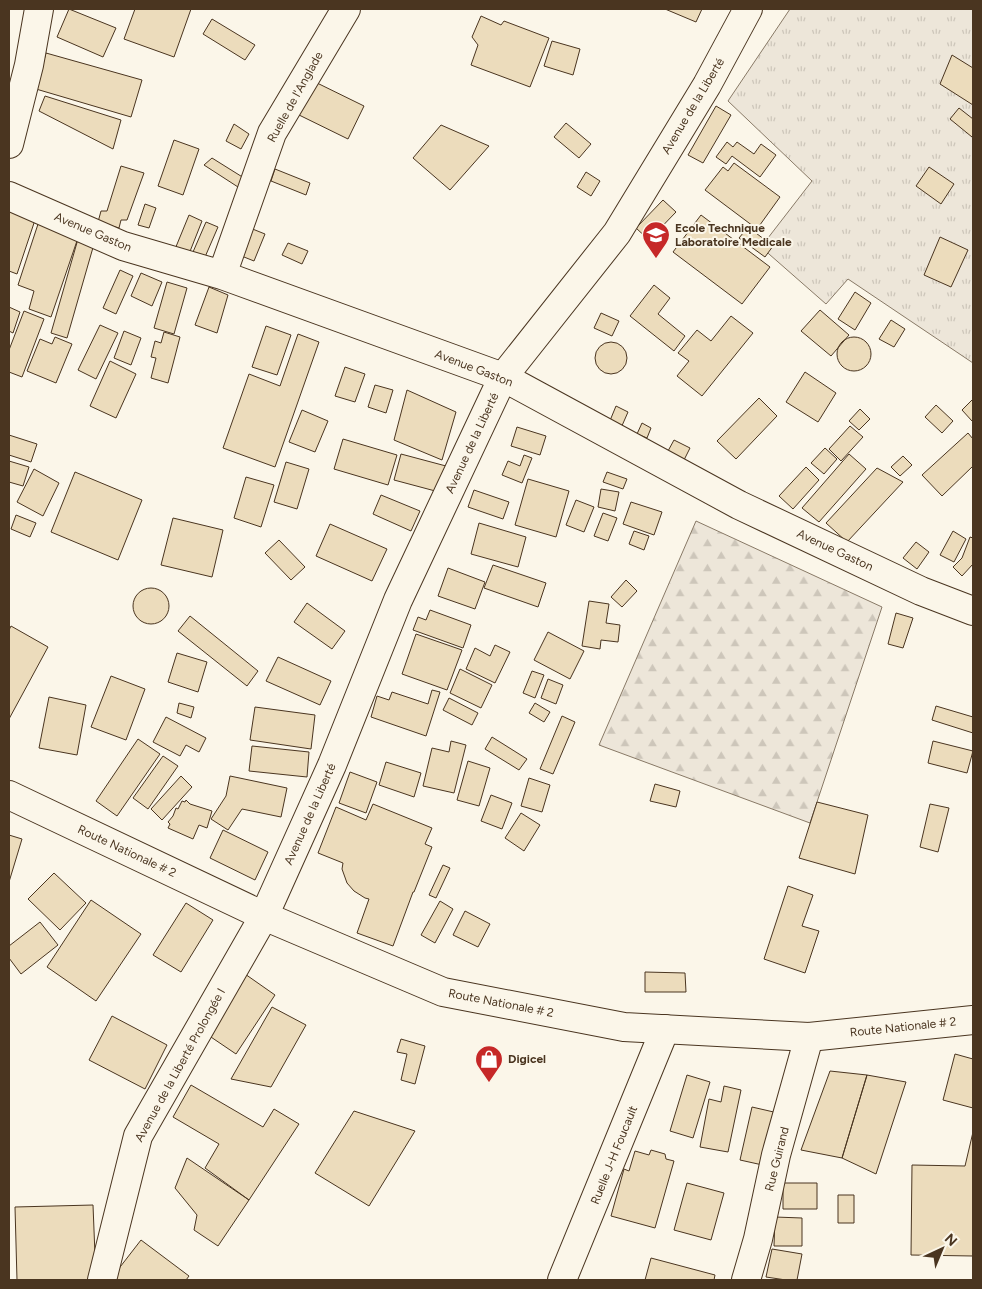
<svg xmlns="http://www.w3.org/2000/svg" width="982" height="1289" viewBox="0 0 982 1289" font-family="Figtree,sans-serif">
  <defs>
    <pattern id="forest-firs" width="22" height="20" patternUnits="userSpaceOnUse" patternTransform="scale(1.25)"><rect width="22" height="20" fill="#ede6d9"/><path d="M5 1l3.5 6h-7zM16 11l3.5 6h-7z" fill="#cdc6ba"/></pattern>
    <pattern id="park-tufts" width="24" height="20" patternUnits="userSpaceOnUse" patternTransform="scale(1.25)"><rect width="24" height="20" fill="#ede6d9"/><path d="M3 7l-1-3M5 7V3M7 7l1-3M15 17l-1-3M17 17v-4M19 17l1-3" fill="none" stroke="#cdc6ba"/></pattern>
  </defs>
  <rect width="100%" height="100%" fill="#fbf6e9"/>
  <!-- forest -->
  <path fill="url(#forest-firs)" stroke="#887966" d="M696 521 882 607 810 823 599 745Z"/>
  <!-- park -->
  <path fill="url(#park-tufts)" stroke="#887966" d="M790 9H973V363L848 279 826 304 761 247 812 181 728 101Z"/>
  <!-- building -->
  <path fill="#ecdcbc" stroke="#4a3520" d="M69 9 116 28 103 57 57 37Z
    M135 9H191L174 57 124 39Z
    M665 9H702L696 22Z
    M481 16 501 25 504 21 549 38 530 87 471 65 478 45 472 37Z
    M212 19 255 45 245 60 203 34Z
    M552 41 580 49 573 75 544 66Z
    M46 53 142 80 131 117 36 89Z
    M952 55 973 68V105L940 84Z
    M313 81 364 106 348 139 297 114Z
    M45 96 121 120 113 149 39 111Z
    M716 106 731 115 703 163 688 155Z
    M959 108 973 119V135L972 137 950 119Z
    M566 123 591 144 579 158 554 137Z
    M234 124 249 134 241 149 226 141Z
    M441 125 489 146 450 190 413 158Z
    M174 140 199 149 183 195 158 186Z
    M727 142 733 147 737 142 754 154 761 144 776 155 760 177 732 156 726 164 716 157Z
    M212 158 244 178 238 187 204 165Z
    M734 163 780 197 757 229 705 190 723 167 728 171Z
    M121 166 144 173 127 220H121L119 228 98 222 101 211H107Z
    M929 167 954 184 941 204 916 186Z
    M275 169 310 183 306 195 271 181Z
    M586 172 600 181 591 196 577 187Z
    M663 200 676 212 649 240 636 228Z
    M145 204 156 208 149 228 138 225Z
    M9 205 37 214 17 274 9 271Z
    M189 215 202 221 187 259 173 254Z
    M701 215 770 267 742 304 673 252Z
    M40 218 80 232 51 317 29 309 34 291 18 285Z
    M206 222 218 227 205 257 193 252Z
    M245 226 265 234 254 261 234 253Z
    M748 227 773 246 765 257 739 238Z
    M940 237 968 250 951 287 924 275Z
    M78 239 94 244 67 338 51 333Z
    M288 243 308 251 302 264 282 255Z
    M120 270 133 276 116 314 103 308Z
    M141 273 162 282 152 306 131 296Z
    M167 282 187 288 174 334 154 328Z
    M654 285 670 298 658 314 685 336 674 351 630 316Z
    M209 287 228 295 217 333 195 325Z
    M855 292 871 303 855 330 838 319Z
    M9 307 20 312 13 333 9 331Z
    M820 310 849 335 831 356 801 331Z
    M24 311 44 319 22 377 9 372V350Z
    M601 313 619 321 612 336 594 328Z
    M731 316 753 333 702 396 677 376 689 361 678 353 697 330 711 341Z
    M891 320 905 329 894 347 879 339Z
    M100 325 118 333 96 379 78 370Z
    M266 326 291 335 277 375 252 367Z
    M124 331 141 338 131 365 114 358Z
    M164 332 180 337 168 383 151 378 156 358 151 357 155 341 161 343Z
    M298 334 319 342 275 467 223 448 249 374 280 386Z
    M55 337 72 344 56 383 27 371 40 339 52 344Z
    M837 354a17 17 0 1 1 34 0a17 17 0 1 1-34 0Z
    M595 358a16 16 0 1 1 32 0a16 16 0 1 1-32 0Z
    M110 361 136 374 116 418 90 406Z
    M345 367 365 374 355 402 335 396Z
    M805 372 836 393 818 422 786 402Z
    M375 385 393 390 386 413 368 407Z
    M407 390 456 412 442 460 394 440Z
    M759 398 777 416 736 459 717 441Z
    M973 399V420L972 421 962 410Z
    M936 405 953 421 942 433 925 417Z
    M616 406 628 412 621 428 609 423Z
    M860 409 870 419 859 430 849 421Z
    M302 410 328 421 315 452 289 442Z
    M642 423 651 428 647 438 637 434Z
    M850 426 863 437 841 461 829 449Z
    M517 427 546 436 540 455 511 446Z
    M968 433 973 439V466L942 496 922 475Z
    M9 435 37 444 31 462 9 455Z
    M343 439 397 455 388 485 334 469Z
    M674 440 690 448 684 460 668 451Z
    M825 448 837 459 824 474 811 463Z
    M401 454 446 466 439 492 394 480Z
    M849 454 866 469 819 522 802 508Z
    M524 455 532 458 522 483 502 475 508 461 520 466Z
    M903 456 912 465 900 476 891 467Z
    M9 461 29 467 23 486 9 482Z
    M286 462 309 469 297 509 274 502Z
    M806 467 819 480 793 509 779 496Z
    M877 468 903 482 847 542 826 523Z
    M34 469 59 483 43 516 17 502Z
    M75 472 142 500 118 560 51 532Z
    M607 472 627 479 623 489 603 482Z
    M246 477 274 485 261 527 234 518Z
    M528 479 569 491 556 537 515 525Z
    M601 489 619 492 615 511 598 507Z
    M474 490 509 502 503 519 468 507Z
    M381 495 420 511 411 531 373 514Z
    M576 500 594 507 584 532 566 525Z
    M631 502 662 512 654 535 623 524Z
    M603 513 617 518 608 541 594 536Z
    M16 515 36 523 30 537 11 529Z
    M173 518 223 530 212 577 161 565Z
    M479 523 526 537 518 567 471 554Z
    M330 524 387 549 372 581 316 556Z
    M634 531 649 536 644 550 629 544Z
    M953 531 966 539 954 562 940 555Z
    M970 537 973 538V564L962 576 953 567 962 558Z
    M279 540 305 567 291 580 265 553Z
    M916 542 929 552 917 569 903 558Z
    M493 565 546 583 538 607 484 588Z
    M448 568 485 582 475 609 438 596Z
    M626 580 637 591 622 607 611 597Z
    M133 606a18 18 0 1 1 36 0a18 18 0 1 1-36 0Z
    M589 601 609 604 606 623 620 625 618 642 601 640 600 649 582 646Z
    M307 603 345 631 332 649 294 622Z
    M430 610 471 625 463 648 413 630 418 617 426 620Z
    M896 613 913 618 903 648 888 644Z
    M190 616 258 671 247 686 178 631Z
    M11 626 48 647 9 719V630Z
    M548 632 584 651 570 679 534 660Z
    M416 634 462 650 447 690 402 674Z
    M495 645 510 652 495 683 466 669 475 648 490 656Z
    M177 653 207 662 198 692 168 682Z
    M278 657 331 681 320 705 266 681Z
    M460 669 492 685 481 708 450 693Z
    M532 671 544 675 535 698 523 693Z
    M111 676 145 689 126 740 91 727Z
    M548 679 563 685 556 704 541 698Z
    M432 690 440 692 426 736 371 717 377 696 389 700 392 692 428 704Z
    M49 697 86 705 77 755 39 748Z
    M449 698 478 713 472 725 443 710Z
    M179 703 194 707 191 718 177 713Z
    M535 703 550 712 544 722 529 713Z
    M936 706 973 717V733L932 720Z
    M255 707 315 715 311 749 250 740Z
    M562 716 575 722 553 774 540 769Z
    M166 717 206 738 199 752 186 745 180 756 153 742Z
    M492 737 527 759 519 770 485 749Z
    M138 739 160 754 117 816 96 801Z
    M451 741 466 745 454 793 423 786 432 748 449 752Z
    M933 741 973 751 967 773 928 763Z
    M252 746 309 752 307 777 249 771Z
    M163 756 178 766 148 809 133 798Z
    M468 761 490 768 479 806 457 800Z
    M386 762 421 773 414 797 379 785Z
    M350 772 377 782 366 813 339 803Z
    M181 776 192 787 162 820 151 809Z
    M230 776 287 788 281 817 242 809 228 830 211 819 226 796Z
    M529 778 550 785 542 812 521 806Z
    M655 784 680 791 676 807 650 801Z
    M491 795 512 803 502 829 481 821Z
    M186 800 190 804 212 811 207 828 199 825 193 839 168 828 170 824 168 822 173 816 176 808 178 809 182 801 185 802Z
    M817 802 868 815 855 874 799 858Z
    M373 804 432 828 425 844 432 847 414 892H413L393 946 357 933 369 899 365 898 354 891 347 883 342 869 343 863 318 853 336 807 366 820Z
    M930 804 949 808 938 852 920 847Z
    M521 813 540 825 524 851 505 838Z
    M223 830 268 852 255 880 210 858Z
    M9 835 22 839 9 882Z
    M443 865 450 868 436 898 429 895Z
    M54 873 86 903 60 930 28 899Z
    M788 886 813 895 802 926 819 931 805 973 764 959Z
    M91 900 141 934 96 1001 47 967Z
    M440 901 453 909 435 943 421 935Z
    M186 903 213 920 181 972 153 955Z
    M465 911 490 924 478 947 453 935Z
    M40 922 58 945 21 974 9 958V946Z
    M645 972 685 973 686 992H645Z
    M245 974 275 995 236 1054 205 1033Z
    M272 1007 306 1025 271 1087 231 1079Z
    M112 1016 167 1045 145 1089 89 1060Z
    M401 1039 425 1046 415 1084 401 1080 407 1054 397 1052Z
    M955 1054 973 1059V1108L943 1100Z
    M830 1071 867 1075 842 1158 801 1150Z
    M687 1075 710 1082 693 1138 670 1131Z
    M867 1075 906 1082 876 1174 842 1158Z
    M191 1085 263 1127 274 1109 299 1124 249 1200 205 1168 219 1144 173 1117Z
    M724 1086 741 1090 728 1152 700 1147 709 1099 721 1102Z
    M752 1107 778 1113 767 1166 740 1160Z
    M354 1111 415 1131 369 1206 315 1173Z
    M973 1132V1256L911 1255 912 1165 965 1166Z
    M651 1150 665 1154 666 1159 674 1161 655 1228 611 1216 624 1169 629 1171 635 1151 649 1155Z
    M187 1158 249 1200 218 1246 194 1230 197 1215 175 1188Z
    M687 1183 724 1193 711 1240 674 1230Z
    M783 1183H817V1209H783Z
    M838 1195H854V1223H838Z
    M93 1205 96 1280H17L15 1207Z
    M775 1217 802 1218V1246H774Z
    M141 1240 189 1276 186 1280H110Z
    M772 1249 802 1254 797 1280H786L766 1277Z
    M651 1258 715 1275 714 1280H645Z"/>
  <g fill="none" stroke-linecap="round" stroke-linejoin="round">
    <!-- minor casing -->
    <g stroke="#4a3520" stroke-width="30">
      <path id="minor" d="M9 144 29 65 39 9
        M9 196 123 246 222 275 503 377 739 505 921 591 973 611
        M222 275 272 133 346 9
        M102 1280 138 1136 264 916 332 765 398 600 503 377 617 233 707 85 748 9
        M562 1280 665 1029
        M746 1280 758 1239 776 1155 809 1037"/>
    </g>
    <!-- major casing -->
    <g stroke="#4a3520" stroke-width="30">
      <path id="major" d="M9 795 264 916 443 992 624 1027 809 1037 973 1020"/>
    </g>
    <!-- minor -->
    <use href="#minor" stroke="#fbf6e9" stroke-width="28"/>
    <!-- major -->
    <use href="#major" stroke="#fbf6e9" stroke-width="28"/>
  </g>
  <!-- icons -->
  <defs>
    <g id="school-pin" transform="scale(1.4375)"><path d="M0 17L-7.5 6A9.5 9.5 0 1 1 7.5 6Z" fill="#c62828" stroke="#fbf6e9"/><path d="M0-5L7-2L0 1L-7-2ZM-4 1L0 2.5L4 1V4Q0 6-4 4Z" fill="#fff"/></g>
    <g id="shop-pin" transform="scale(1.4375)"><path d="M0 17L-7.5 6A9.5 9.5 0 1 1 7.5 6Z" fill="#c62828" stroke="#fbf6e9"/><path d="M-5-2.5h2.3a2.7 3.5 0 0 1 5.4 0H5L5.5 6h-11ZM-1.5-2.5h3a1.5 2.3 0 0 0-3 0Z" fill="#fff"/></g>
  </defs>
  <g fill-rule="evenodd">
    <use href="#school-pin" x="656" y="235"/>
    <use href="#shop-pin" x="489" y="1059"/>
  </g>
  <g text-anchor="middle" stroke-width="4" stroke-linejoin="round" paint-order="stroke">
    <!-- street labels -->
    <g font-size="12" fill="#4a3520" stroke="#fbf6e9">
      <text transform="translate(295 97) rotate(-61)" y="4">Ruelle de l'Anglade</text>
      <text transform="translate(693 106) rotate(-59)" y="4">Avenue de la Liberté</text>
      <text transform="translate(93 232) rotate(23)" y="4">Avenue Gaston</text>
      <text transform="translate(474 368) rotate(21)" y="4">Avenue Gaston</text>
      <text transform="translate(472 443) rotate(-65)" y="4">Avenue de la Liberté</text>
      <text transform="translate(835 550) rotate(25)" y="4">Avenue Gaston</text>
      <text transform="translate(310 814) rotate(-66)" y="4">Avenue de la Liberté</text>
      <text transform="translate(127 851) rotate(25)" y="4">Route Nationale # 2</text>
      <text transform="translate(501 1003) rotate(11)" y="4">Route Nationale # 2</text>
      <text transform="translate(903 1027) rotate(-6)" y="4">Route Nationale # 2</text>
      <text transform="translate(180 1065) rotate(-61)" y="4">Avenue de la Liberté Prolongée I</text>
      <text transform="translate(614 1155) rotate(-68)" y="4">Ruelle J-H Foucault</text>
      <text transform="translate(777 1159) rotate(-76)" y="4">Rue Guirand</text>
    </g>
    <!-- poi labels -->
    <g font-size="12" font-weight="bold" fill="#4a3520" stroke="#fbf6e9" text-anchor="start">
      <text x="675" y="232">Ecole Technique<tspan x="675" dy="14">Laboratoire Medicale</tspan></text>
      <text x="508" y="1063">Digicel</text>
    </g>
  </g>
  <!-- border -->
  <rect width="982" height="1289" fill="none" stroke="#4a3520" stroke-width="20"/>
  <!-- north arrow -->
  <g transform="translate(942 1249) rotate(44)" stroke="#fbf6e9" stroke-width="4" paint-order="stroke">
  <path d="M0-4L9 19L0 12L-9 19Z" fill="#4a3520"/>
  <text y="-8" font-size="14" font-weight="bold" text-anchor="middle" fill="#4a3520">N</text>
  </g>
</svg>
